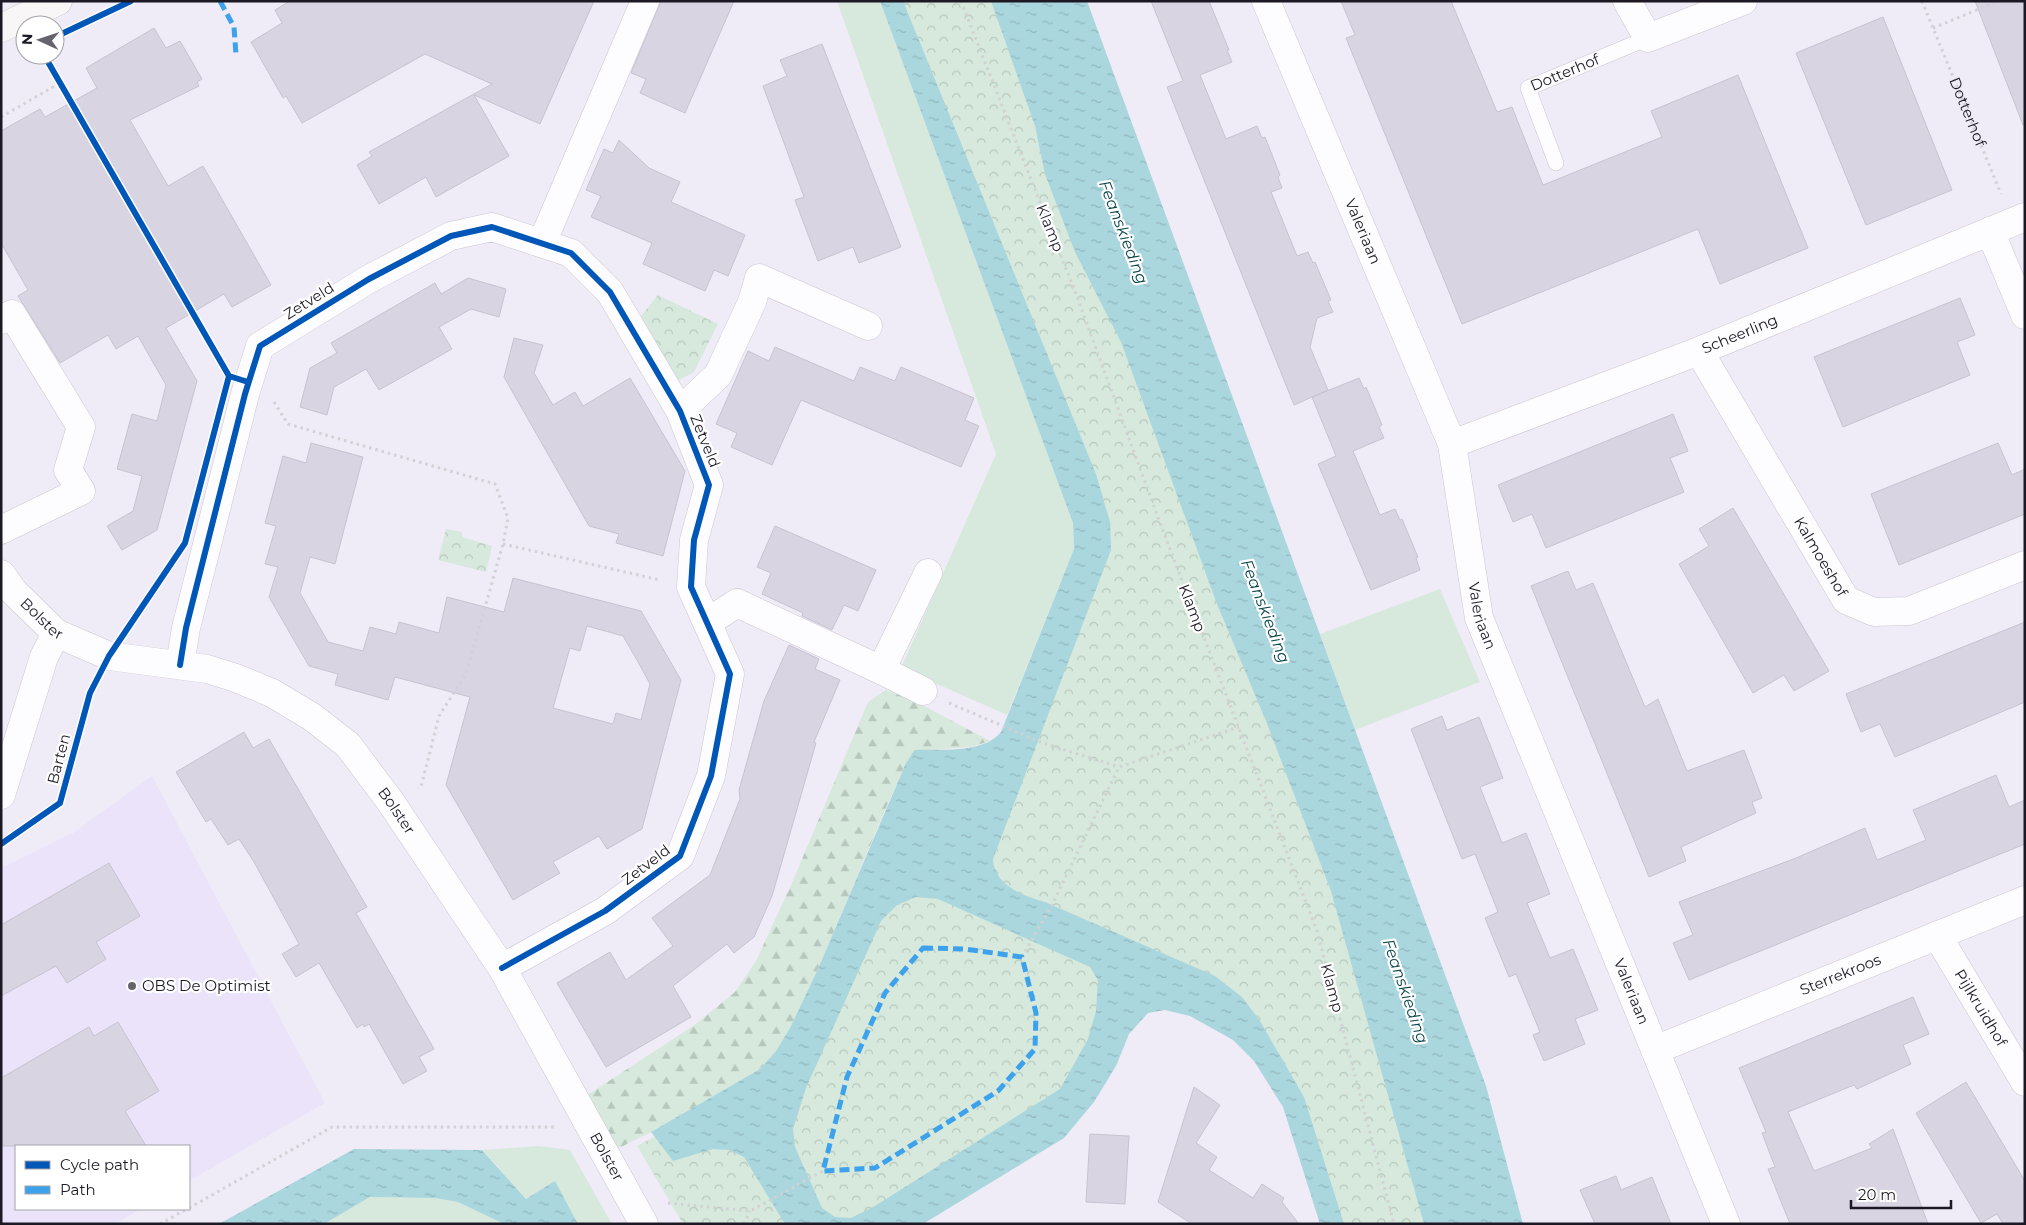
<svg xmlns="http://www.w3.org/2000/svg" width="2026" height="1225" viewBox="0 0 2026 1225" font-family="Montserrat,sans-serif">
  <defs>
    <pattern id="forest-firs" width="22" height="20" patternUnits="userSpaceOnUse" patternTransform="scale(1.25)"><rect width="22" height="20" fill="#d6e9dc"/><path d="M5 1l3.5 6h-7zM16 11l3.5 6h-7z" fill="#b7c7bd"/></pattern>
    <pattern id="park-crowns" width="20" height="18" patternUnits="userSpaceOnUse" patternTransform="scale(1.25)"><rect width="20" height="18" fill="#d6e9dc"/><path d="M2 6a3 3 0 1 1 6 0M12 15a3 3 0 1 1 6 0" fill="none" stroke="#b7c7bd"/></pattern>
    <pattern id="water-ripples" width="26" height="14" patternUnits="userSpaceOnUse" patternTransform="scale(1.25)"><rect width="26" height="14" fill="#aad6dd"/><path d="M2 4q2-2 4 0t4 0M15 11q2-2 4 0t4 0" fill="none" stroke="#92b7be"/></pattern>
  </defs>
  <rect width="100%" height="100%" fill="#efecf7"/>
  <!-- built -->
  <path fill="#eae3fa" d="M152 776 325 1103 189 1181V1146H16V1209H141L115 1224H1V868L73 833Z"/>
  <!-- grass -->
  <path fill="#d6e9dc" d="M837 1H880L1073 523 1074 549 1007 715 901 668 996 454Z
    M1440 589 1480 682 1355 730 1320 634Z
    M539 1146 570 1150 612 1224H578L555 1182 526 1199 483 1150Z
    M370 1197 435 1198 458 1202 504 1224H324Z"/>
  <!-- forest -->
  <path fill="url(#forest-firs)" d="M886 690 909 698 990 741 971 747 915 751 906 763 885 810 817 971 790 1028 776 1051 760 1069 651 1132 617 1149 586 1096 696 1024 735 992 756 961 792 883 868 702Z"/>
  <!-- park -->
  <path fill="url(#park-crowns)" d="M890 1H1002L1340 897 1447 1224H1335L1294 1096 1234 1014 1140 979 1093 1072 870 1224H683L637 1146 773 1072 873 879 1006 749 1091 541Z
    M658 295 718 324 694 372 677 381 641 316Z
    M446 529 462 532V537L492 546 486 572 438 560Z"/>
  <!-- water -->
  <path fill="url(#water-ripples)" fill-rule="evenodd" d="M880 1H903L1096 474 1110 522 1111 550 993 859C994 885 1023 896 1045 902L1215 976 1242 997 1260 1021 1304 1097 1344 1224H1320L1283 1107 1254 1061 1233 1040 1190 1016 1165 1010 1148 1013 1129 1034 1116 1066 1094 1102 1064 1138 923 1224H785L744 1157 729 1150 713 1149 673 1161 651 1132 760 1069 776 1051 790 1028 817 971 906 763 915 750C941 749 983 754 1001 732L1074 549 1073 523ZM916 897 938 899 1090 967 1098 980 1096 1011 1088 1039 1060 1089 875 1206 851 1218 835 1217 822 1208 795 1147 793 1129 806 1088 881 921 897 905Z
    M991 1H1087L1486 1086 1523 1224H1424L1331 891 1266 721 1217 604 1121 342 1075 252 1045 174 1035 126Z
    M354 1149 482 1150 526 1199 555 1181 578 1224H504L458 1202 435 1198 370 1197 324 1224H219Z"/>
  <!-- building -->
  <path fill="#d8d4e2" stroke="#c7c3cf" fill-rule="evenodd" d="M290 1H594L540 124 474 95 509 156 436 197 426 177 379 204 357 165 372 156 369 152 492 84 425 54 302 123 286 96 283 98 251 42 282 23 275 10Z
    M661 1H734L685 113 640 93 646 79 631 73Z
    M1151 1H1209L1229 50H1227L1232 62 1200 75 1226 139 1257 126 1262 138 1265 137 1280 175 1278 177 1282 188 1271 192 1297 256 1308 252 1313 263 1315 262 1331 300 1328 301 1333 312 1317 318 1310 347 1328 390 1294 405 1167 87 1183 81Z
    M1341 1H1451L1497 112 1512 107 1543 185 1662 137 1651 111 1738 75 1808 248 1720 284 1698 229 1462 324 1346 38 1355 35Z
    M1975 1H2025V125H2023Z
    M1883 17 1952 190 1866 225 1796 53Z
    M154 28 166 48 180 41 202 79 197 82 199 86 130 120 168 186 203 166 271 285 232 307 224 294 166 328 197 381 157 530 122 550 107 526 133 511 142 476 117 469 132 414 157 421 166 385 138 336 116 349 108 335 60 363 18 296 28 290 1 243V131L40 109 45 117 97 88 86 68Z
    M822 44 901 247 859 263 853 247 818 261 795 200 804 197 763 86 787 76 780 60Z
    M619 140 649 168 680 182 671 202 745 235 728 276 714 270 705 291 682 281 643 264 652 243 591 217 601 196 586 190 604 149 613 153Z
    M468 278 506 289 499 317 471 309 439 327 452 349 379 390 366 369 334 387 327 415 300 407 310 368 337 353 331 343 435 283 441 294Z
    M1960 298 1975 335 1957 342 1970 375 1843 427 1814 357Z
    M514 338 543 345 534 373 553 405 575 392 583 406 630 378 685 471 663 556 616 543 619 534 589 526 504 377Z
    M775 347 854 381 860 367 895 381 901 367 974 398 965 420 979 426 961 467 801 400 772 465 731 447 737 433 716 424 738 374 748 351 769 361Z
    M1359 378 1364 389 1366 387 1382 425 1379 427 1384 438 1353 451 1380 515 1395 509 1400 520 1402 519 1418 557 1416 558 1420 570 1371 590 1318 464 1336 456 1312 397Z
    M1673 414 1688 451 1670 458 1684 492 1546 548 1532 514 1513 522 1498 485Z
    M311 443 363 457 335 564 310 557 300 593 328 642 363 651 370 627 396 634 399 622 439 633 447 597 504 612 513 578 641 611 681 680 642 829 607 849 599 836 553 862 560 873 513 900 446 785 470 697 395 677 388 700 335 685 338 674 309 666 269 597 278 567 265 564 276 526 265 523 283 456 306 463ZM587 626 623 636 637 660 650 684 641 720 616 713 613 724 553 708 570 648 580 651Z
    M1998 443 2012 475 2025 469V514L1899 565 1871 494Z
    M1733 508 1829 671 1794 691 1784 675 1753 693 1679 564 1709 546 1699 529Z
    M775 526 876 570 858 611 844 605 832 630 802 616 803 613 762 594 771 573 757 567Z
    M1568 571 1576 590 1593 583 1645 707 1658 699 1687 771 1744 750 1762 798 1752 802 1756 813 1681 847 1686 861 1649 877 1531 586Z
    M2025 622V702L1895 757 1880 724 1861 732 1846 694Z
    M789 645 819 659 815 669 840 680 814 742 816 743 772 896 754 937 734 953 727 944 673 986 691 1017 606 1067 557 983 610 952 626 980 673 946 652 918 710 875 740 799 739 790 764 701Z
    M1442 716 1447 730 1479 717 1503 778 1480 787 1502 843 1526 833 1550 894 1527 903 1550 958 1573 949 1598 1010 1575 1019 1585 1044 1544 1061 1533 1035 1540 1032 1516 974 1509 977 1485 918 1498 912 1487 884 1475 854 1462 859 1411 729Z
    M244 732 253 748 269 739 367 907 356 913 434 1049 419 1057 427 1071 403 1084 369 1024 364 1027 363 1024 357 1028 319 963 296 977 282 954 299 944 254 862 239 839 228 845 211 819 206 822 176 772Z
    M1996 775 2009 807 2025 800V844L1689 980 1673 943 1693 935 1679 902 1796 858 1865 828 1877 860 1926 840 1913 810Z
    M109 863 140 916 96 942 106 959 67 983 56 966 1 996V925Z
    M1913 997 1929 1034 1903 1045 1911 1064 1857 1089 1854 1085 1788 1112 1814 1171 1872 1148 1869 1144 1893 1129 1928 1224H1790L1768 1169 1775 1167 1762 1133 1766 1132 1739 1068Z
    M118 1022 159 1091 125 1111 146 1146H1V1078L89 1027 94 1036Z
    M1966 1082 2025 1181V1224H2003L1997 1214 1981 1223 1916 1113Z
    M1194 1087 1220 1105 1196 1143 1217 1157 1209 1170 1253 1198 1262 1184 1284 1198 1282 1202 1299 1224H1192L1158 1202Z
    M1090 1134 1129 1136 1125 1204 1086 1202Z
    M1616 1176 1621 1190 1652 1177 1671 1224H1595L1580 1190Z"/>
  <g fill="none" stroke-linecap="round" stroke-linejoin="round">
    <!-- lane casing -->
    <g stroke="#cbc7d3" stroke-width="16">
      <g id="lane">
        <path id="s2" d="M1556 163 1528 88 1648 38"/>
      </g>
    </g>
    <!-- street casing -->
    <g stroke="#cbc7d3" stroke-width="29">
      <g id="street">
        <path id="s3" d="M1266 1 1452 444 1479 618 1726 1224"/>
        <path d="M1627 1 1648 38 1743 1"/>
        <path d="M1990 231 2025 315"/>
        <path d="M542 243 645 1"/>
        <path d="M1 320 12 314 81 427 68 470 81 491 1 530"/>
        <path id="s4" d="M1699 351 1846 600 1874 612 1909 611 2025 565"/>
        <path d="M680 411 718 375 752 302 759 278 868 326"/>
        <path id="s5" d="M1452 444 1699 351 2025 217"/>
        <path id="s6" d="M1 574 14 592 56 633 109 656 207 669 236 678 272 693 312 717 348 745 390 801 502 968 644 1224"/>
        <path d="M708 622 737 603 881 670 928 573"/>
        <path d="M180 665 186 628 245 394 260 346 369 279 451 236 492 227 571 253 610 292 680 411 709 485 694 540 691 587 730 674 711 776 680 856 605 911 502 968"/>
        <path d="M881 670 923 691"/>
        <path d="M1 795 44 657 56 633"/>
        <path id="s7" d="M1937 935 2025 1082"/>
        <path id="s8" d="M1655 1050 2025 900"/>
      </g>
    </g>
    <!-- secondary casing -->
    <g stroke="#cbc7d3" stroke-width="29">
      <path id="secondary" d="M1 28 58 1"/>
    </g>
    <!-- path -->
    <g stroke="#d2d1d5" stroke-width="3" stroke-dasharray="2.5 4" stroke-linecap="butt">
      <path d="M961 1 1076 294 1163 531 1317 931 1394 1224"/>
      <path id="s1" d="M1922 1 2001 194"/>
      <path d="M1933 28 1998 1"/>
      <path d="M1 117 60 83"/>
      <path d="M274 402 288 424 495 484 508 518 503 544 466 674 439 716 421 787 418 788"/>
      <path d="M503 544 660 580"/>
      <path d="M949 703 1040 742 1119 767"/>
      <path d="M1022 957 1053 903 1119 767 1239 727"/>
      <path d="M668 1203 750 1211 823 1171"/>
      <path d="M189 1208 332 1127H555"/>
      <path d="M160 1224 187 1209"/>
      <path d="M744 1224 750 1211"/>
    </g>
    <!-- lane -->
    <use href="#lane" stroke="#fdfcfe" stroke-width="15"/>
    <!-- street -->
    <use href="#street" stroke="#fdfcfe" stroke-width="28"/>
    <!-- secondary -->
    <use href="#secondary" stroke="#f9f6f7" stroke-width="28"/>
    <!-- quiet -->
    <path stroke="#3da2eb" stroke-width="5" stroke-dasharray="10 5" stroke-linecap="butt" d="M220 1 234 27 236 55
      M923 948 965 949 1022 957 1036 1013 1035 1049 998 1091 875 1168 823 1171 847 1077 885 993Z"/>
    <!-- cycleway casing -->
    <g stroke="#fff" stroke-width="9">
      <path id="cycleway" d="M55 37 131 1
        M44 55 229 376 248 382
        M180 665 186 628 245 394 260 346 369 279 451 236 492 227 571 253 610 292 680 411 709 485 694 540 691 587 730 674 711 776 680 856 605 911 502 968
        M1 844 60 803 90 693 109 656 185 543 229 376"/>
    </g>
    <!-- cycleway -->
    <use href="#cycleway" stroke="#0057b8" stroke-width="6"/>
  </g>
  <!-- markers -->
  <circle fill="#66636e" stroke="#fff" stroke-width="2" cx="132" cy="986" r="5"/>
  <g text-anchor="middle" stroke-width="4.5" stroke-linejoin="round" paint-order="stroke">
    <!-- street labels -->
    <g font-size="15" fill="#1c1925" stroke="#fff">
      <text dy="5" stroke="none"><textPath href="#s2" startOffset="120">Dotterhof</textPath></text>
      <text dy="5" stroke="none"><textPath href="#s1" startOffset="120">Dotterhof</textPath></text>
      <text transform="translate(1050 228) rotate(68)" y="5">Klamp</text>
      <text dy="5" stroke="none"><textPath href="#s3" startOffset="250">Valeriaan</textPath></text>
      <text transform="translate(309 301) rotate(-32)" y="5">Zetveld</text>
      <text dy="5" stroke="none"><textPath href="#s5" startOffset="308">Scheerling</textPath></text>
      <text transform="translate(705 441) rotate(68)" y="5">Zetveld</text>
      <text dy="5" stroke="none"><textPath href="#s4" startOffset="239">Kalmoeshof</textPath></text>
      <text transform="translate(1192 608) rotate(69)" y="5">Klamp</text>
      <text dy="5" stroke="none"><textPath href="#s3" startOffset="655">Valeriaan</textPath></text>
      <text dy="5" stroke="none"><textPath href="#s6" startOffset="61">Bolster</textPath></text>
      <text transform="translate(59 759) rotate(-75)" y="5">Barten</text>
      <text dy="5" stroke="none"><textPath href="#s6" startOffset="481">Bolster</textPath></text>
      <text transform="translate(646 865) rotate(-37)" y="5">Zetveld</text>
      <text dy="5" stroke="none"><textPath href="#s8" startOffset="200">Sterrekroos</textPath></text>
      <text transform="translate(1332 988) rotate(75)" y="5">Klamp</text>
      <text dy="5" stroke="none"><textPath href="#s3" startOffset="1060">Valeriaan</textPath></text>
      <text dy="5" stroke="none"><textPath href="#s7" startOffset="85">Pijlkruidhof</textPath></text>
      <text dy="5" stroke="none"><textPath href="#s6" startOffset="886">Bolster</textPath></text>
    </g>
    <!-- poi labels -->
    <g font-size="15" fill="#1c1925" stroke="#fff" text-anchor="start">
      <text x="142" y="991">OBS De Optimist</text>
    </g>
    <!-- water labels -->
    <g font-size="16" font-style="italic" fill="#084449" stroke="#fff">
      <text transform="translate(1124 232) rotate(69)" y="6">Feanskieding</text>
      <text transform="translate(1266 611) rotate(69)" y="6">Feanskieding</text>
      <text transform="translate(1406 991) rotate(71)" y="6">Feanskieding</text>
    </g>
  </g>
  <!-- border -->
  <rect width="2026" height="1225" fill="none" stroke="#1c1925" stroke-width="5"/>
  <!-- legend -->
  <rect x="15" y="1145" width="175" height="65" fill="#ffffff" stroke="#a4a3a8"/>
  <rect x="25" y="1161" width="25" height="8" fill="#0057b8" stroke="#a4a3a8"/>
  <text x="60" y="1170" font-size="15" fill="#1c1925">Cycle path</text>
  <rect x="25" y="1186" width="25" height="8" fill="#3da2eb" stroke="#a4a3a8"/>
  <text x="60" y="1195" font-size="15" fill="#1c1925">Path</text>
  <!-- north arrow -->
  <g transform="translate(40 40) rotate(273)"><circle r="24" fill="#ffffff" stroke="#a4a3a8"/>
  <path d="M0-4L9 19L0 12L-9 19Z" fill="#66636e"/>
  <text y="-8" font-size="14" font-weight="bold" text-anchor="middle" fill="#1c1925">N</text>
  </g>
  <!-- scale -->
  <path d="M1851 1200v8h100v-8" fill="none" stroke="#1c1925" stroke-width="2.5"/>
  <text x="1858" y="1200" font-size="15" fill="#1c1925" stroke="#ffffff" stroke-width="4" paint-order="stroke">20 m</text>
</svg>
